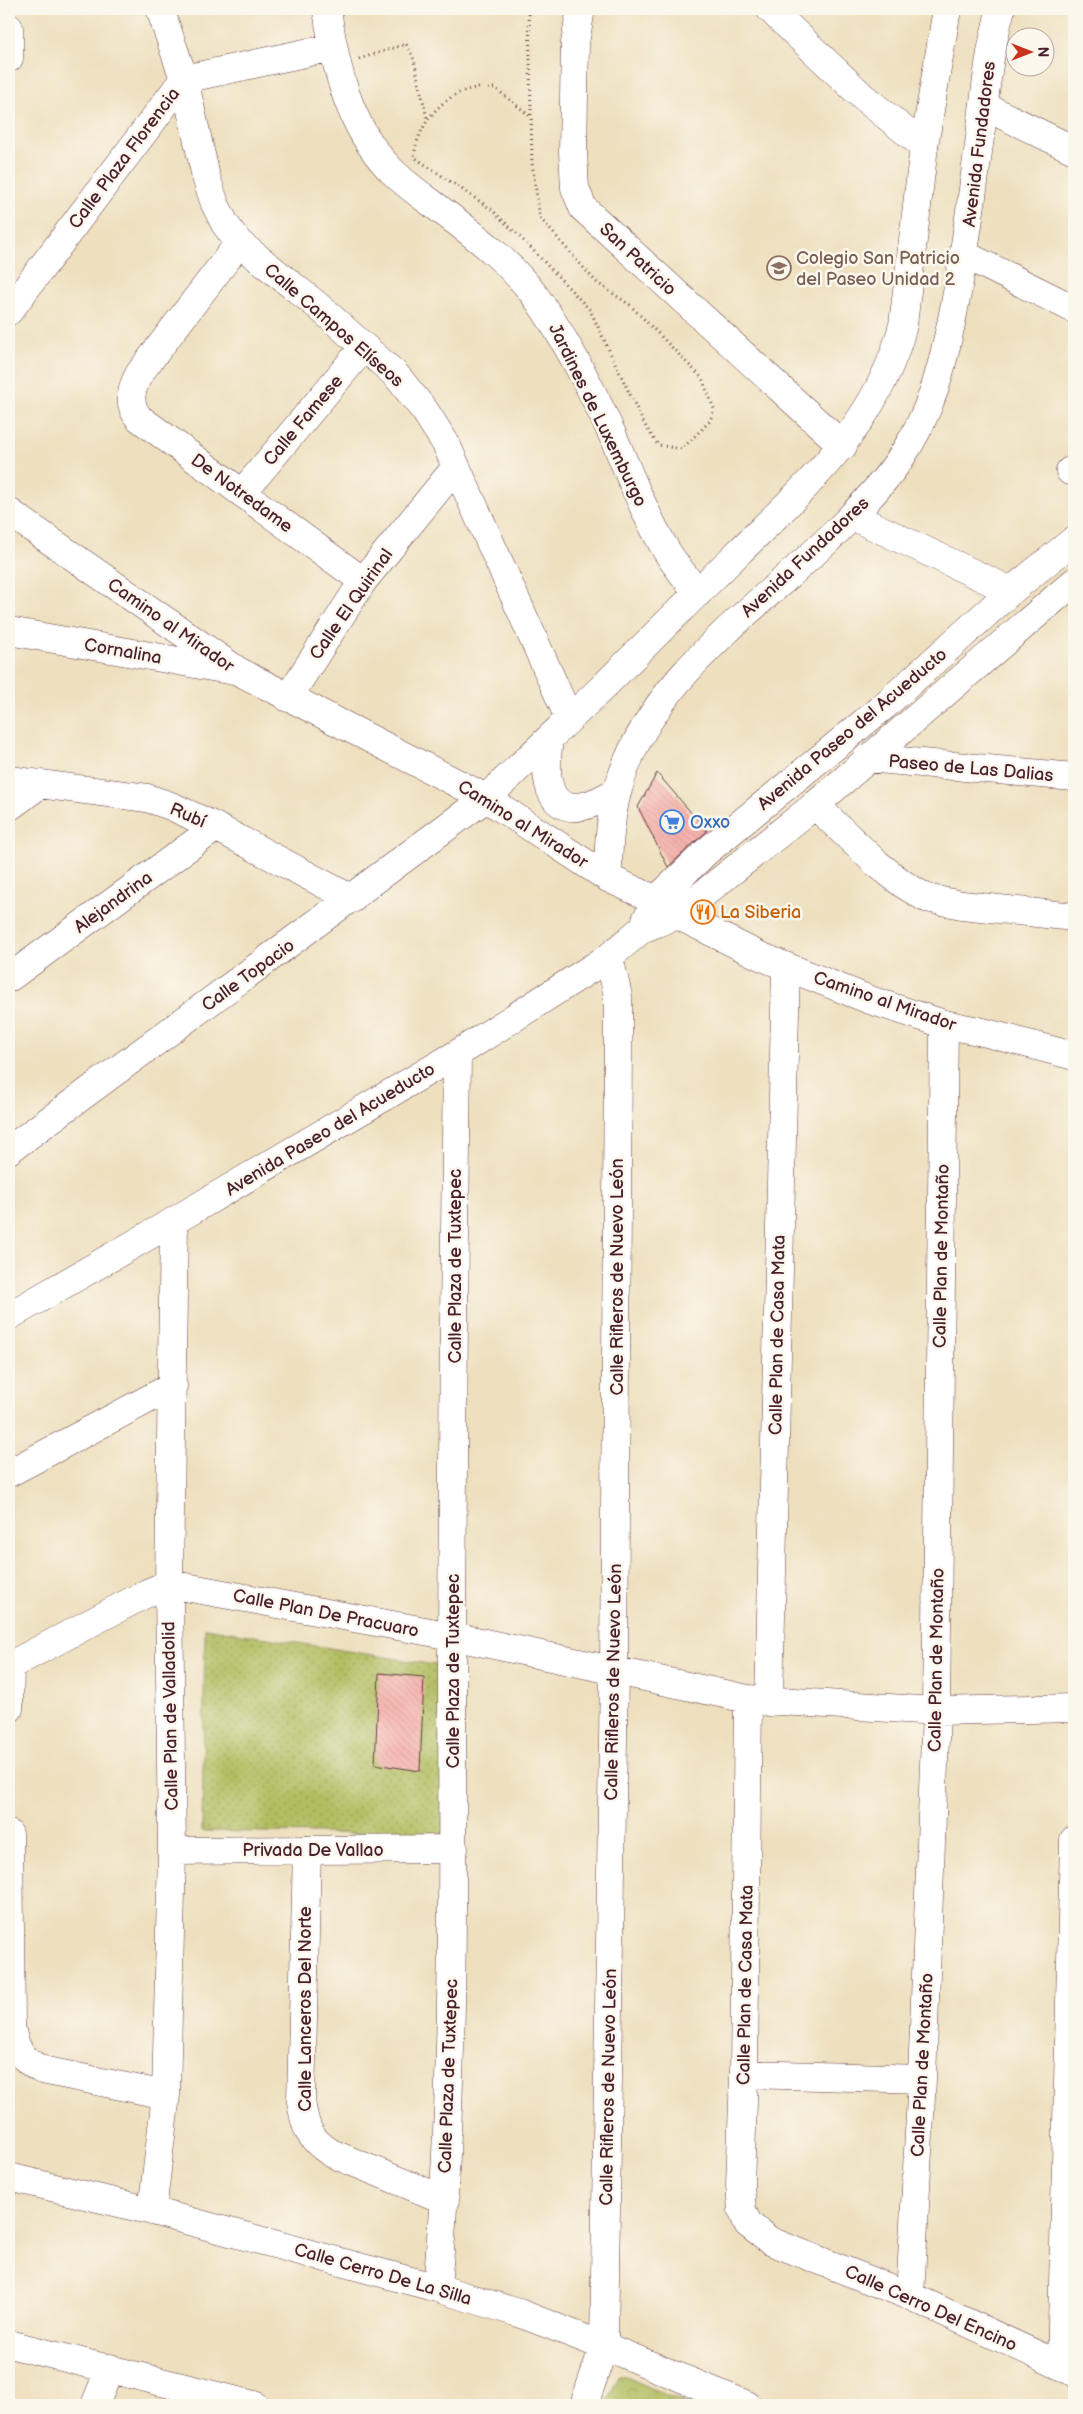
<svg xmlns="http://www.w3.org/2000/svg" width="1083" height="2414" viewBox="0 0 1083 2414" font-family="'Balsamiq Sans',sans-serif">
  <defs>
    <pattern id="grass-dots" width="8" height="8" patternUnits="userSpaceOnUse" patternTransform="scale(1.25)"><rect width="8" height="8" fill="#b1be60"/><path d="M2 2h.1M6 6h.1" fill="none" stroke="#929a4f" stroke-width="1.8" stroke-linecap="round"/></pattern>
    <pattern id="park-crowns" width="20" height="18" patternUnits="userSpaceOnUse" patternTransform="scale(1.25)"><rect width="20" height="18" fill="#b1be60"/><path d="M2 6a3 3 0 1 1 6 0M12 15a3 3 0 1 1 6 0" fill="none" stroke="#929a4f"/></pattern>
    <pattern id="building-back-hatch" width="6" height="6" patternUnits="userSpaceOnUse" patternTransform="scale(1.25)"><rect width="6" height="6" fill="#f6ada7"/><path d="M-1 5l2 2M0 0l6 6M5-1l2 2" fill="none" stroke="#d49490"/></pattern>
  </defs>
  <rect width="100%" height="100%" fill="#fbf7ec"/>
  <filter id="ink" filterUnits="userSpaceOnUse"><feTurbulence type="fractalNoise" baseFrequency=".02" numOctaves="2"/><feDisplacementMap in="SourceGraphic" scale="10" xChannelSelector="R" yChannelSelector="G"/><feConvolveMatrix kernelMatrix="1 2 1 2 8 2 1 2 1" color-interpolation-filters="sRGB"/></filter>
  <filter id="wash" filterUnits="userSpaceOnUse"><feTurbulence type="fractalNoise" baseFrequency=".0096" numOctaves="4" result="noise"/><feDisplacementMap in="SourceGraphic" scale="20" xChannelSelector="R" yChannelSelector="G"/><feGaussianBlur stdDeviation="1.12" result="paint"/><feColorMatrix in="noise" values="0 0 0 0 0 0 0 0 0 0 0 0 0 0 0 0 0 1.4 0 .05"/><feComposite in="paint" operator="in"/></filter>
  <g filter="url(#wash)">
    <rect width="100%" height="100%" fill="#eee0bf"/>
    <!-- grass -->
    <path fill="url(#grass-dots)" stroke="#7e6e46" d="M205 1628 447 1667 444 1835 202 1831Z"/>
    <!-- park -->
    <path fill="url(#park-crowns)" stroke="#7e6e46" d="M620 2374 689 2405H605Z"/>
    <g id="blocks">
      <!-- building -->
      <path fill="url(#building-back-hatch)" d="M657 773 707 831 668 867 638 807Z
        M379 1673 424 1677 420 1771 375 1764Z"/>
    </g>
  </g>
  <g filter="url(#ink)">
    <use href="#blocks" fill-opacity="0" stroke="#633c41" stroke-width="1"/>
    <g fill="none" stroke-linecap="round" stroke-linejoin="round">
      <!-- minor casing -->
      <g stroke="#633c41" stroke-width="29">
        <path id="minor" d="M160 9 184 79 206 177 215 204 225 224 239 243 318 306 396 375 425 411 446 444 569 718
          M327 9C335 66 348 125 389 168 405 185 424 197 442 211 479 238 518 269 543 307 569 346 592 390 612 434 629 473 644 513 666 550 675 565 687 579 698 593
          M581 9 575 43 573 152 575 188 583 208 843 446
          M770 9 863 97 924 146
          M9 28V58
          M984 106 1074 150
          M239 243 139 374C131 389 127 404 139 418L363 581
          M965 255 1074 309
          M9 311 184 79 333 47
          M1070 471 1074 472
          M242 493 364 347
          M9 512 238 671 486 798 9 1150
          M852 516 1011 591
          M9 631 229 670
          M288 698 363 581 456 467
          M867 758 1074 777
          M9 780 147 798 171 806 216 827 352 899
          M815 805 875 862 903 884 926 898 962 905 1074 917
          M9 807 39 785
          M646 920 656 900 706 852 884 706 1011 591 1074 540
          M9 978 216 827
          M9 1316 174 1221 457 1054 609 957 642 929 677 915 815 805 1074 582
          M9 1473 173 1386
          M9 1666 147 1593 169 1584 452 1636 748 1699 936 1711 1074 1708
          M748 1699 744 2074 740 2185 742 2210 748 2224 770 2241 910 2296 1074 2372
          M769 1702 786 967
          M9 1709 10 1665
          M9 1834 11 2025C14 2048 21 2059 42 2070L166 2095
          M307 1850 301 2101C305 2127 308 2138 331 2153L445 2200
          M172 1851 454 1849
          M744 2074 922 2079
          M9 2177 152 2211 437 2288 519 2313 604 2346 747 2405
          M152 2211 166 2095 172 1851 169 1584 174 1221
          M437 2288C456 2072 452 1854 452 1637 452 1443 455 1248 457 1054
          M910 2296 922 2079 936 1711 944 1024
          M9 2344 254 2405
          M1061 2366 1074 1840
          M95 2405 110 2368
          M584 2405 604 2346 614 1671 618 1049V996L609 957"/>
      </g>
      <!-- major casing -->
      <g stroke="#633c41" stroke-width="29">
        <path id="major" d="M947 9 924 146 903 325C878 424 808 484 739 552 694 596 649 641 604 686 565 723 526 761 486 798L608 878 656 900 677 915 760 956 870 1000 944 1024 983 1032 1074 1056
          M549 740C540 801 560 827 618 790
          M608 878C608 849 610 817 618 789 649 676 760 608 838 530 860 508 883 484 900 459 932 412 942 368 953 314 965 255 972 196 980 137 985 94 989 50 1001 9"/>
      </g>
      <!-- path -->
      <path stroke="#633c41" stroke-width="3" stroke-dasharray="1 4" stroke-linecap="butt" d="M529 9 532 163 540 218 596 282 630 305 702 378 714 409 710 421 682 449 658 445 644 424 590 310 530 247 491 209 414 157C417 128 438 99 467 90 475 87 486 88 495 88L530 116
        M359 59 406 44 413 56 427 118"/>
      <!-- minor -->
      <use href="#minor" stroke="#fff" stroke-width="28"/>
      <!-- major -->
      <use href="#major" stroke="#fff" stroke-width="28"/>
    </g>
  </g>
  <!-- icons -->
  <defs>
    <g id="school-ring" transform="scale(1.25)"><circle r="9.5" fill="#fbf7ec" stroke="#8d6e63" stroke-width="1.5"/><path d="M0-5L7-2L0 1L-7-2ZM-4 1L0 2.5L4 1V4Q0 6-4 4Z" fill="#8d6e63"/></g>
    <g id="supermarket-ring" transform="scale(1.25)"><circle r="9.5" fill="#fbf7ec" stroke="#3f7fe0" stroke-width="1.5"/><path d="M-6-5.5h2.5l.6 2H6L4.5 2H-2.5L-4.4-4H-6ZM-1.5 3.2a1.3 1.3 0 1 0 .1 0ZM3 3.2a1.3 1.3 0 1 0 .1 0Z" fill="#3f7fe0"/></g>
    <g id="restaurant-ring" transform="scale(1.25)"><circle r="9.5" fill="#fbf7ec" stroke="#e8710a" stroke-width="1.5"/><path d="M-5-6h1v4h1v-4h1v4h1v-4h1v5L-1.5 .5V6h-2V.5L-5-1ZM5-6V6H3V1.5H1.5Q1.5-4 5-6Z" fill="#e8710a"/></g>
  </defs>
  <g fill-rule="evenodd">
    <use href="#school-ring" x="779" y="268"/>
    <use href="#supermarket-ring" x="672" y="822"/>
    <use href="#restaurant-ring" x="703" y="912"/>
  </g>
  <g text-anchor="middle" stroke-width="5" stroke-linejoin="round" paint-order="stroke">
    <!-- street labels -->
    <g font-size="18" fill="#4a1f2b" stroke="#fbf7ec">
      <text transform="translate(979 144) rotate(-83)" y="6">Avenida Fundadores</text>
      <text transform="translate(124 158) rotate(-53)" y="6">Calle Plaza Florencia</text>
      <text transform="translate(638 259) rotate(43)" y="6">San Patricio</text>
      <text transform="translate(334 325) rotate(41)" y="6">Calle Campos Elíseos</text>
      <text transform="translate(598 415) rotate(64)" y="6">Jardines de Luxemburgo</text>
      <text transform="translate(303 420) rotate(-50)" y="6">Calle Famese</text>
      <text transform="translate(242 493) rotate(36)" y="6">De Notredame</text>
      <text transform="translate(805 557) rotate(-43)" y="6">Avenida Fundadores</text>
      <text transform="translate(351 604) rotate(-55)" y="6">Calle El Quirinal</text>
      <text transform="translate(171 625) rotate(35)" y="6">Camino al Mirador</text>
      <text transform="translate(123 651) rotate(10)" y="6">Cornalina</text>
      <text transform="translate(852 729) rotate(-40)" y="6">Avenida Paseo del Acueducto</text>
      <text transform="translate(971 768) rotate(5)" y="6">Paseo de Las Dalias</text>
      <text transform="translate(188 815) rotate(23)" y="6">Rubí</text>
      <text transform="translate(523 824) rotate(32)" y="6">Camino al Mirador</text>
      <text transform="translate(113 902) rotate(-36)" y="6">Alejandrina</text>
      <text transform="translate(248 975) rotate(-36)" y="6">Calle Topacio</text>
      <text transform="translate(885 1001) rotate(19)" y="6">Camino al Mirador</text>
      <text transform="translate(330 1129) rotate(-31)" y="6">Avenida Paseo del Acueducto</text>
      <text transform="translate(941 1256) rotate(-89)" y="6">Calle Plan de Montaño</text>
      <text transform="translate(455 1266) rotate(-90)" y="6">Calle Plaza de Tuxtepec</text>
      <text transform="translate(617 1277) rotate(-90)" y="6">Calle Rifleros de Nuevo León</text>
      <text transform="translate(777 1335) rotate(-89)" y="6">Calle Plan de Casa Mata</text>
      <text transform="translate(326 1613) rotate(11)" y="6">Calle Plan De Pracuaro</text>
      <text transform="translate(936 1660) rotate(-89)" y="6">Calle Plan de Montaño</text>
      <text transform="translate(453 1671) rotate(-90)" y="6">Calle Plaza de Tuxtepec</text>
      <text transform="translate(613 1682) rotate(-89)" y="6">Calle Rifleros de Nuevo León</text>
      <text transform="translate(170 1716) rotate(-91)" y="6">Calle Plan de Valladolid</text>
      <text x="313" y="1856">Privada De Vallao</text>
      <text transform="translate(745 1985) rotate(-89)" y="6">Calle Plan de Casa Mata</text>
      <text transform="translate(305 2009) rotate(-90)" y="6">Calle Lanceros Del Norte</text>
      <text transform="translate(922 2065) rotate(-87)" y="6">Calle Plan de Montaño</text>
      <text transform="translate(448 2076) rotate(-88)" y="6">Calle Plaza de Tuxtepec</text>
      <text transform="translate(608 2087) rotate(-89)" y="6">Calle Rifleros de Nuevo León</text>
      <text transform="translate(383 2274) rotate(16)" y="6">Calle Cerro De La Silla</text>
      <text transform="translate(931 2308) rotate(24)" y="6">Calle Cerro Del Encino</text>
    </g>
    <!-- education labels -->
    <g font-size="18" fill="#785e54" stroke="#fbf7ec" text-anchor="start">
      <text x="796" y="264">Colegio San Patricio<tspan x="796" dy="21">del Paseo Unidad 2</tspan></text>
    </g>
    <!-- shop labels -->
    <g font-size="18" fill="#366cbe" stroke="#fbf7ec" text-anchor="start">
      <text x="690" y="828">Oxxo</text>
    </g>
    <!-- food labels -->
    <g font-size="18" fill="#c56008" stroke="#fbf7ec" text-anchor="start">
      <text x="720" y="918">La Siberia</text>
    </g>
  </g>
  <!-- margin -->
  <rect width="1083" height="2414" fill="none" stroke="#fbf7ec" stroke-width="30"/>
  <!-- north arrow -->
  <g transform="translate(1030 52) rotate(90)"><circle r="24" fill="#fbf7ec" stroke="#b4a19f"/>
  <path d="M0-4L9 19L0 12L-9 19Z" fill="#c8321e"/>
  <text y="-8" font-size="14" font-weight="bold" text-anchor="middle" fill="#4a1f2b">N</text>
  </g>
</svg>
